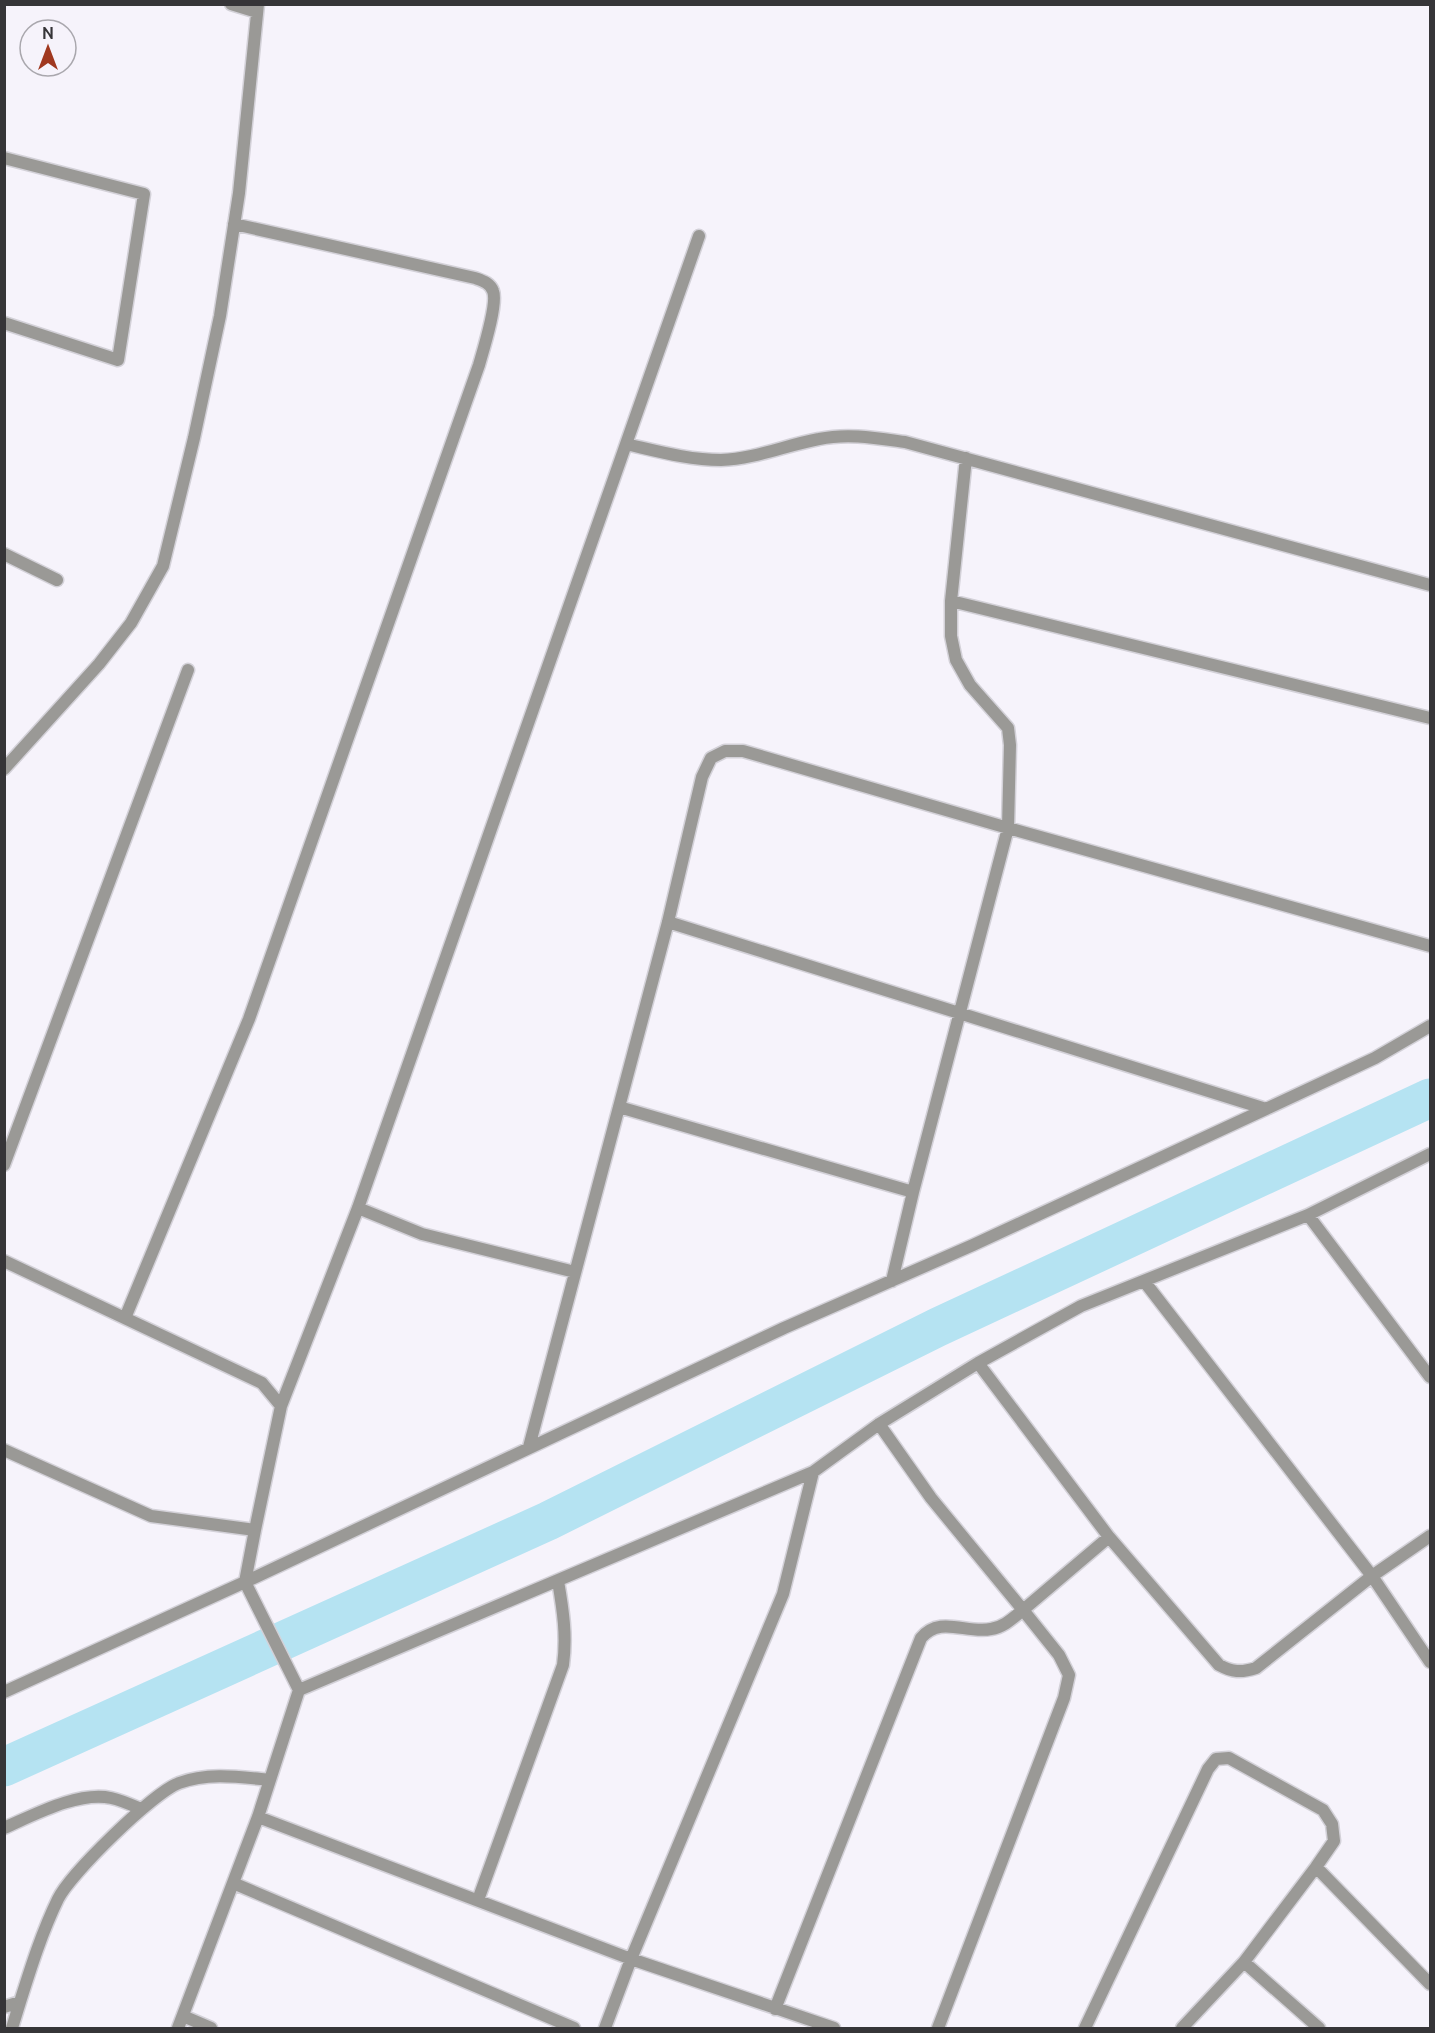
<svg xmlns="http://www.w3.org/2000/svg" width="1435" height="2033" viewBox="0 0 1435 2033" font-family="Ubuntu,sans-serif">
  <rect width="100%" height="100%" fill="#f6f3fb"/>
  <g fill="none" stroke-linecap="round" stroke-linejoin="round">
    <!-- canal -->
    <path stroke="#b5e3f2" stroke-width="39" d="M4 1767 548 1521 938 1327 1430 1098"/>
    <!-- street casing -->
    <g stroke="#d3d1d8" stroke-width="15">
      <path id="street" d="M231 4 257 12
        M4 158 144 194 118 360 4 323
        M626 444C657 451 689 460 721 460 755 459 786 445 819 439 848 433 876 438 905 442L1430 585
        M4 554 57 580
        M951 601 1430 718
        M4 769 99 664 131 623 163 566 194 438 220 316 239 193 258 4
        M668 922 1266 1109
        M619 1107 913 1192 892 1281
        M4 1165 188 670
        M913 1192 1008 828 1010 745 1008 728 970 685 956 660 951 636V601L966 458
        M358 1208 422 1234 575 1272
        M1308 1215 1430 1377
        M4 1261 262 1383 281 1406 255 1530
        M1144 1281 1372 1576 1430 1662
        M125 1318 249 1019 479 365C483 351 498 303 493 291 490 283 483 281 475 278L234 224
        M978 1363 1109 1537 1219 1665C1232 1672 1241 1673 1256 1668L1372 1576 1430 1536
        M281 1406 358 1208 699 236
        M879 1424 931 1498 1023 1610 1109 1537
        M529 1447 668 922 702 777 711 758 725 751H743L1008 828 1430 946
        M4 1450 151 1516 255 1530 245 1582 299 1690 258 1817 178 2028
        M299 1690 813 1472 879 1424 978 1363 1081 1306 1308 1215 1430 1154
        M4 1692 245 1582 784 1328 973 1245 1266 1109 1375 1058 1430 1026
        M258 1817 631 1959 783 1594 813 1472
        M4 1828C34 1815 78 1791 111 1798 121 1800 132 1805 141 1809
        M1316 1867 1430 1984
        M233 1883 574 2028
        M478 1900 563 1665C567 1636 563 1610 558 1581
        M1244 1962 1319 2028
        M20 2002C31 1967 42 1932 58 1899 71 1873 153 1793 179 1783 208 1772 240 1777 270 1780
        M4 2007 20 2002 12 2028
        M775 2009 921 1638C940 1615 966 1634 991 1629 1004 1627 1013 1618 1023 1610L1059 1655 1069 1675 1064 1698 938 2028
        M183 2016 211 2028
        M605 2028 631 1959 834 2028
        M1085 2028 1208 1769 1216 1759 1229 1758 1323 1810 1332 1824 1334 1841 1316 1867 1244 1962 1182 2028"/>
    </g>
    <!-- street -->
    <use href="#street" stroke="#9a9996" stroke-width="12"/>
  </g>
  <!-- border -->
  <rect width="1435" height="2033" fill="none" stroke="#363538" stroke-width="12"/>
  <!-- north arrow -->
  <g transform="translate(48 48)"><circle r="28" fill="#f6f3fb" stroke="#a9a7ad" stroke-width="1.5"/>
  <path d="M0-4.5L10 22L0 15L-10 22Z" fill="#a0381f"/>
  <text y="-9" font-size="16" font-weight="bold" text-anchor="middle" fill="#363538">N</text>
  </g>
</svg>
